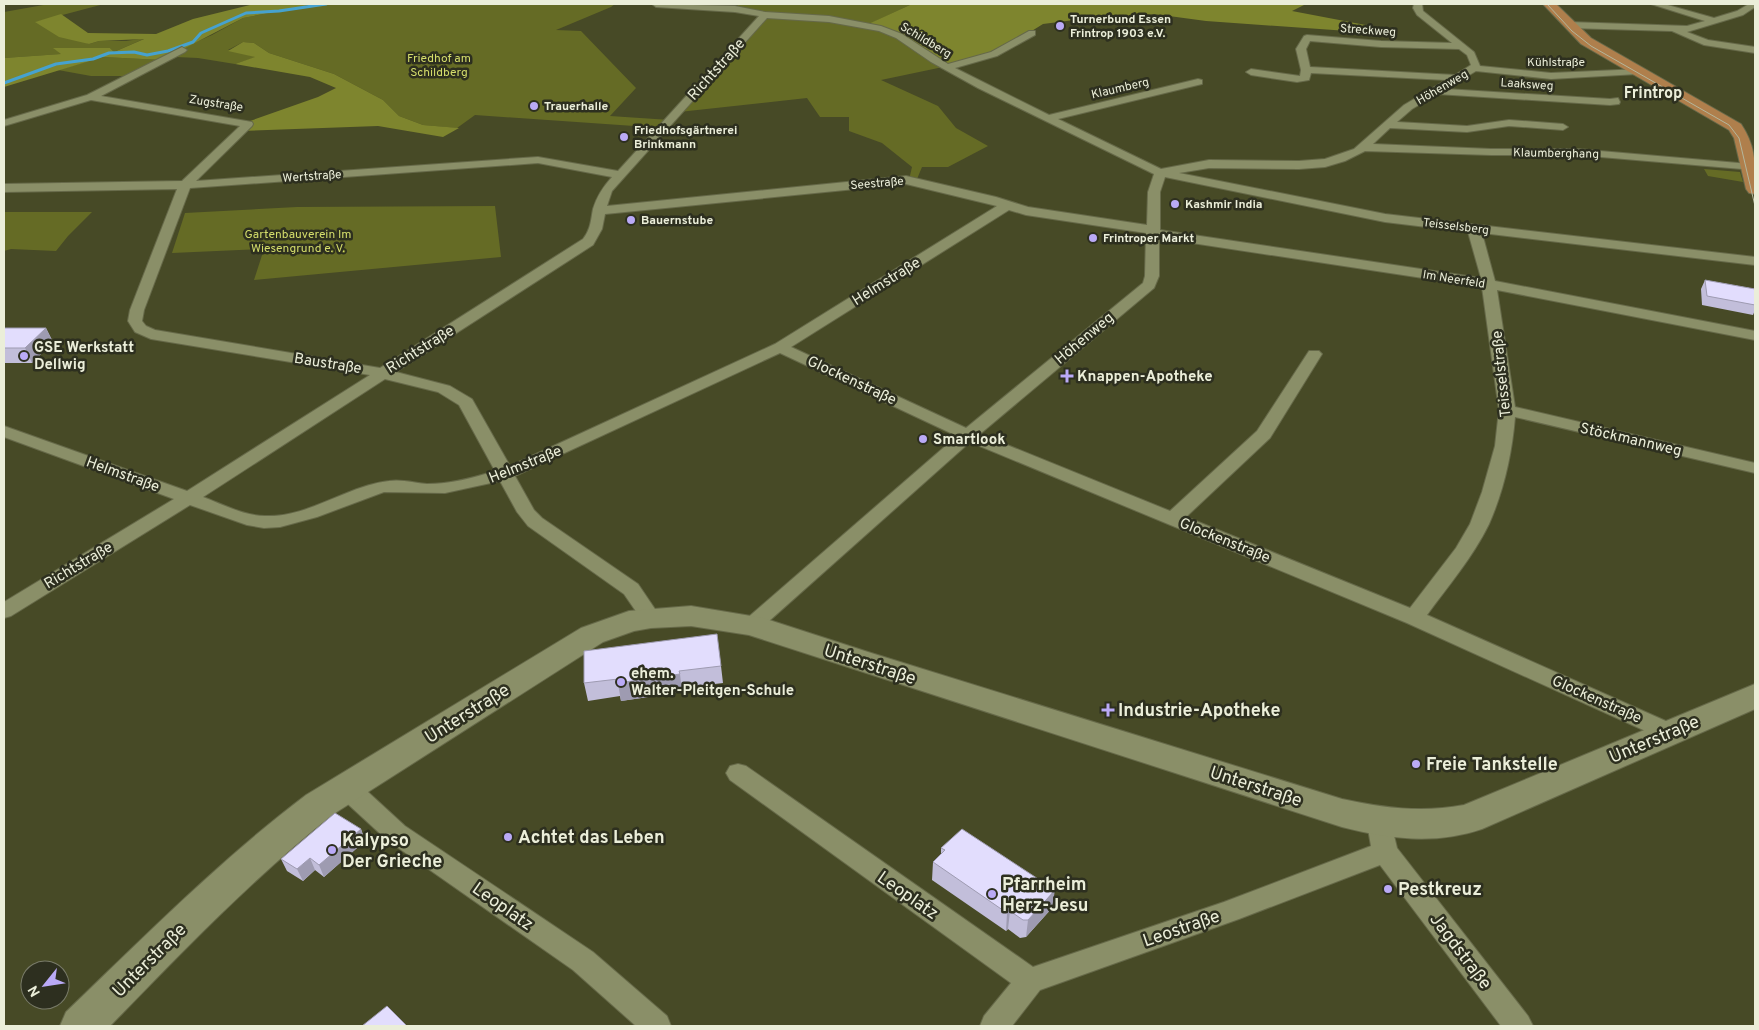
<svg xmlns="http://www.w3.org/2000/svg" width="1759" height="1030" viewBox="0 0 1759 1030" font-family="Overpass,sans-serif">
  <rect width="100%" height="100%" fill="#474a26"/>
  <!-- green -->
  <path fill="#656b25" d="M49 4H104L36 22 89 44 99 41H126L146 38 114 52 110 48H54L62 54 4 58V12Z
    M315 4H615L611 7 556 30 581 31 636 88 610 116 670 120 663 128 475 115 457 128 423 125 399 116 383 100 334 74 269 53 254 43 243 42 228 50 257 57 235 64 198 58 176 57 180 53V49L212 35 243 18Z
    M739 4H912L865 26 894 36 943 67 881 80 938 106 956 128 988 146 948 167H922L917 179 909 180 912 167 882 143 849 131V117H820L807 98 679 112 769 14 734 9Z
    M103 57 162 60 131 76H91L58 70Z
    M1704 169 1740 172 1743 182 1708 176Z
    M495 206 501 257 254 280 264 249 172 253 185 213 297 207Z
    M4 212H92L68 236 56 251 11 249 4 251Z"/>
  <!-- forest -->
  <path fill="#7e852e" d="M254 4H315L243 18 162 60 103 57 4 87V58L61 54 53 48H110L114 52 144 39 99 41 89 44 59 37 35 22 61 14 88 33 156 34 193 19Z
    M912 4H1306L1292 11 1376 27V33L1206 21 1154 14 1082 19 1043 24 993 55 943 67 894 36 864 26Z
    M243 42 254 43 269 53 334 74 383 100 399 116 423 125 459 128 443 137 378 126 240 131 250 121 318 97 336 88 310 77 235 64 255 57 228 51Z"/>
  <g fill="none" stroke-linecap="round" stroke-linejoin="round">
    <!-- stream -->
    <path stroke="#46a2cf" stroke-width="3" d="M4 83 56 64 93 59 109 53 134 52 147 55 168 51 193 42 201 33 246 13 279 11 326 4"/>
    <!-- street casing -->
    <g stroke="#666949" stroke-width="2">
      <path id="street" d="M652 4 735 6 765 12 829 16 881 26 902 34 948 64 991 52 1029 31H1035V35L997 56 955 68 1049 115 1198 79 1202 80V84L1058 119 1161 169 1209 160 1299 161 1325 159 1354 149 1404 105 1446 80 1311 73 1309 80 1297 82 1251 75 1246 72 1251 69 1300 76 1301 70 1296 49 1304 36 1307 35 1381 41 1452 43 1417 15 1413 8 1414 4H1422L1423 11 1474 52 1480 66 1551 73 1641 69 1643 71 1638 74 1551 79 1476 71 1446 89 1610 99 1618 98 1620 102 1619 104 1610 105 1437 94 1412 109 1397 122 1467 126 1509 120 1563 124 1568 127 1563 130 1509 126 1467 132 1390 128 1373 144 1491 149H1577L1750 164 1754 166V170L1577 155H1491L1365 151 1345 161 1325 167 1299 169 1209 168 1179 173 1385 214 1755 257V265L1482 233 1495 281 1755 331V340L1497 290 1515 407 1755 463V473L1515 417C1512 453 1504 490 1489 524 1473 557 1448 586 1427 615L1677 726 1681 732 1677 738 1669 741 1661 738 1407 623 970 442 759 630 752 632 745 630 742 625 745 620 957 436 780 353 515 476 534 510 542 518 638 584 661 618 658 623 651 625 644 623 624 594 528 526 517 512 500 481 445 493 384 492 317 517 280 527 264 528 247 525 190 505 11 616 4 618V602L174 499 4 437V426L187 491 370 375 151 339 135 332 128 321 130 310 177 189 4 192V184L182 181 240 126 91 100 4 126V120L87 95 182 47 187 50 185 52 101 96 252 122 253 124 252 126 196 181 538 157 618 171 759 16 735 12 656 7ZM767 18 829 22 879 31 896 38 931 62 978 88 1154 174 1148 192 1147 225 1028 207 996 197 906 176 607 206 612 191ZM1310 41 1381 47 1459 49 1467 55 1471 65 1455 75 1310 67 1306 49ZM538 163 612 177C603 187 597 196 593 209 591 219 591 229 583 239L380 368 155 330 146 326 142 321 144 310 190 188ZM1165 177 1385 222 1468 232 1481 278 1160 230V192ZM906 184 997 206 775 344 510 466 472 399 450 386 396 372 593 245 602 229 605 214ZM1009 210 1026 215 1146 233 1145 276 1143 283 966 428 791 347ZM1159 238 1482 287 1499 410 1495 446 1482 492 1470 524 1456 548 1410 608 1186 517 1270 438 1322 354 1319 351H1309L1257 431 1170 511 980 434 1154 288 1159 276ZM385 379 438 392 459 405 495 471C473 478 450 484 427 484 415 483 402 479 389 481 346 486 308 518 265 516 244 516 222 504 203 497Z
        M1651 4H1664L1714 18 1737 11 1749 4H1755V7L1743 15 1687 32 1708 40 1755 47V53L1704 45 1672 31 1569 28 1565 25 1569 22 1687 26 1705 21Z
        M738 764 746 766 1033 967 1224 902 1371 846 1367 823 1370 816 1379 813 1388 816 1391 823 1397 848 1528 1016 1533 1026H1501L1380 865 1239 919 1040 990 1012 1026H980L984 1016 1011 983 730 780 726 773 730 766Z
        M347 779 356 781 405 826 593 952 667 1016 671 1026H636L573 970 387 840 338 795 335 788 338 781Z"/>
    </g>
    <!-- secondary casing -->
    <g stroke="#666949" stroke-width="2">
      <path id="secondary" d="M691 606 763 618 868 652 1342 799C1383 808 1422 813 1464 805L1755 684V709L1482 829C1435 845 1389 839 1342 827L749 635 691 626 651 628 634 631 603 642 332 815C252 879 181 953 110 1026H60L66 1012C144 937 220 860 306 795L581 628 629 611Z"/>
    </g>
    <!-- primary casing -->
    <g stroke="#666949" stroke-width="2">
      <path id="primary" d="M1543 4H1556L1591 38 1741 124C1757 148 1755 166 1755 194L1749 193 1746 189 1734 138 1729 130 1581 44Z"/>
    </g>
    <!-- street -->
    <use href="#street" fill="#8a8f68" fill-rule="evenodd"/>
    <!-- secondary -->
    <use href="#secondary" fill="#8a8f68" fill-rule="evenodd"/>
    <!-- primary -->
    <use href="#primary" fill="#af7f4c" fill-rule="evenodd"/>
    <!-- tram -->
    <path stroke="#b4b79d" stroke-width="1" d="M1547 4 1572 31 1591 46 1729 125 1739 138 1755 206"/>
  </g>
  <!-- wall -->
  <path fill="#c2beda" d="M1705 280 1755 289V310L1753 315 1702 305 1701 289Z
    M4 328H46L53 342 32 363H4Z
    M584 651 721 666 723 683 681 688 682 692 621 701 620 696 588 701 584 683Z
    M361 829 365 841 324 877 315 870 303 881 287 871 281 859Z
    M941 848 1052 908 1026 937 1020 938 1008 929 1006 931 932 880 933 862 941 854Z"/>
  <!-- shaded-wall -->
  <path fill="#9e9bb1" d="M46 328 53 342 32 363 25 348Z
    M680 674 682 692 621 701 618 683Z
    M361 829 365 841 324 877 319 865Z
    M310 858 315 870 303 881 297 869Z
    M1055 890 1052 908 1026 937 1028 920Z
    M1010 911 1008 929 1006 931 1007 913Z"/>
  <!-- building -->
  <path fill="#e2ddfd" stroke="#9e9bb1" d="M1705 280 1755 289V305L1707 296Z
    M4 328H46L25 348H4Z
    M717 634 721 666 679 671 680 674 618 683V679L584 683V651Z
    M335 813 361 829 319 865 310 858 297 869 281 859Z
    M962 829 1055 890 1028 920H1023L1010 911 1007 913 933 862 945 850 941 848Z
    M387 1006 407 1026H362Z"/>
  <!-- markers -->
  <g fill="#baaaf6" stroke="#2d2f1f" stroke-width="2">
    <circle cx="1060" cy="26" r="5"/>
    <circle cx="534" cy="106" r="5"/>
    <circle cx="624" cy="137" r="5"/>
    <circle cx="1175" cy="204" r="5"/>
    <circle cx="631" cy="220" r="5"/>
    <circle cx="1093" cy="238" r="5"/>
    <circle cx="24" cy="356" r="5"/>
    <path d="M1064.5 368.5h5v5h5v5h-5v5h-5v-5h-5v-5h5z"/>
    <circle cx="923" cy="439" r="5"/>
    <circle cx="621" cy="682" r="5"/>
    <path d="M1105.5 702.5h5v5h5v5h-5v5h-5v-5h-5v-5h5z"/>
    <circle cx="1416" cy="764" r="5"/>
    <circle cx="508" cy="837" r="5"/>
    <circle cx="332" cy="850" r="5"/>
    <circle cx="1388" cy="889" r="5"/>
    <circle cx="992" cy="894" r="5"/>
  </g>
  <g text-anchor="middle" stroke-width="5" stroke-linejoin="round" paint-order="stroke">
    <!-- far-poi labels -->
    <g font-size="12" font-weight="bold" fill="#ebeed9" stroke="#2d2f1f" text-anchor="start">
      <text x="1070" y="23">Turnerbund Essen<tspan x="1070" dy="14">Frintrop 1903 e.V.</tspan></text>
      <text x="544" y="110">Trauerhalle</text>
      <text x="634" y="134">Friedhofsgärtnerei<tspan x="634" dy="14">Brinkmann</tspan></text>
      <text x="1185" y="208">Kashmir India</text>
      <text x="641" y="224">Bauernstube</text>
      <text x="1103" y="242">Frintroper Markt</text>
    </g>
    <!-- far-street labels -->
    <g font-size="12" fill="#ebeed9" stroke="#2d2f1f">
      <text transform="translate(1368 30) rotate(4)" y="4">Streckweg</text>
      <text transform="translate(926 40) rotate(31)" y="4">Schildberg</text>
      <text x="1556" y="66">Kühlstraße</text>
      <text transform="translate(1527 84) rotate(4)" y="4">Laaksweg</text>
      <text transform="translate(1442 87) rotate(-30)" y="4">Höhenweg</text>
      <text transform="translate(1120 88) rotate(-13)" y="4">Klaumberg</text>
      <text transform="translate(216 103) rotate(9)" y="4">Zugstraße</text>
      <text transform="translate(1556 153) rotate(1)" y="4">Klaumberghang</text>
      <text transform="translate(312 176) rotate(-4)" y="4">Wertstraße</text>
      <text transform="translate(877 183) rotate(-5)" y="4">Seestraße</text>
      <text transform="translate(1456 226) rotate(7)" y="4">Teisselsberg</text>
      <text transform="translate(1454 279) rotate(9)" y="4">Im Neerfeld</text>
    </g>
    <!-- far-park labels -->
    <g font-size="12" fill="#d4dd6b" stroke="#2d2f1f">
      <text x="439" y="62">Friedhof am<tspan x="439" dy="14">Schildberg</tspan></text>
      <text x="298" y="238">Gartenbauverein Im<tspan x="298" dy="14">Wiesengrund e. V.</tspan></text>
    </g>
    <!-- street labels -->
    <g font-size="15" fill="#ebeed9" stroke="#2d2f1f">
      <text transform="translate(716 69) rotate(-48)" y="5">Richtstraße</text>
      <text transform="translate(886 281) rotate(-32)" y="5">Helmstraße</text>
      <text transform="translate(1084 338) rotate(-40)" y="5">Höhenweg</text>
      <text transform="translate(420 349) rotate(-32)" y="5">Richtstraße</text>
      <text transform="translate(328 363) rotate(9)" y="5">Baustraße</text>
      <text transform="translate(1501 374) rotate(-96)" y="5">Teisselstraße</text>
      <text transform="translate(852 380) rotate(25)" y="5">Glockenstraße</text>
      <text transform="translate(1631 439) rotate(13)" y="5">Stöckmannweg</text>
      <text transform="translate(525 464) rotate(-22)" y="5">Helmstraße</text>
      <text transform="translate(123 474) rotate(20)" y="5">Helmstraße</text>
      <text transform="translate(1225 540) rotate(22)" y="5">Glockenstraße</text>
      <text transform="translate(78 565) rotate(-31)" y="5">Richtstraße</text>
      <text transform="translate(1597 699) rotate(24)" y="5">Glockenstraße</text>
    </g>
    <!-- poi labels -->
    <g font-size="15" font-weight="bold" fill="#ebeed9" stroke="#2d2f1f" text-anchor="start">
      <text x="34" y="352">GSE Werkstatt<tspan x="34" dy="17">Dellwig</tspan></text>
      <text x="1077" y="381">Knappen-Apotheke</text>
      <text x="933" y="444">Smartlook</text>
      <text x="631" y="678">ehem.<tspan x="631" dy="17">Walter-Pleitgen-Schule</tspan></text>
    </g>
    <!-- far-district labels -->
    <g font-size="16" font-weight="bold" fill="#ebeed9" stroke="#2d2f1f">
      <text x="1653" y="98">Frintrop</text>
    </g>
    <!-- near-street labels -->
    <g font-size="18" fill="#ebeed9" stroke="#2d2f1f">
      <text transform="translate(870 664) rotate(18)" y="6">Unterstraße</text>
      <text transform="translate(467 713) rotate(-32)" y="6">Unterstraße</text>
      <text transform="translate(1654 739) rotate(-23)" y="6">Unterstraße</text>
      <text transform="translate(1256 786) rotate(18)" y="6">Unterstraße</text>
      <text transform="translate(908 895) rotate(35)" y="6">Leoplatz</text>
      <text transform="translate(503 906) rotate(35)" y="6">Leoplatz</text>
      <text transform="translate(1181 928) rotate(-19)" y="6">Leostraße</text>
      <text transform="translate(1461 951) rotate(53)" y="6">Jagdstraße</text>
      <text transform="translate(149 960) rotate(-45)" y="6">Unterstraße</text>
    </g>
    <!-- near-poi labels -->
    <g font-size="18" font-weight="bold" fill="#ebeed9" stroke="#2d2f1f" text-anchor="start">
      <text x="1118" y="716">Industrie-Apotheke</text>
      <text x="1426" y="770">Freie Tankstelle</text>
      <text x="518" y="843">Achtet das Leben</text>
      <text x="342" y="846">Kalypso<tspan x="342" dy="21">Der Grieche</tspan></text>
      <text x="1002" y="890">Pfarrheim<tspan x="1002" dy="21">Herz-Jesu</tspan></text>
      <text x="1398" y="895">Pestkreuz</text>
    </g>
  </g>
  <!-- border -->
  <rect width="1759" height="1030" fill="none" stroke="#ebeed9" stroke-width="10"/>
  <!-- north arrow -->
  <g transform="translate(45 985) rotate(240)"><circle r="24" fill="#2d2f1f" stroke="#797b69"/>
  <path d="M0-4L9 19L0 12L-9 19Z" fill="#baaaf6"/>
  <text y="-8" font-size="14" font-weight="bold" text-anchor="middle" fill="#ebeed9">N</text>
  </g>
</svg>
